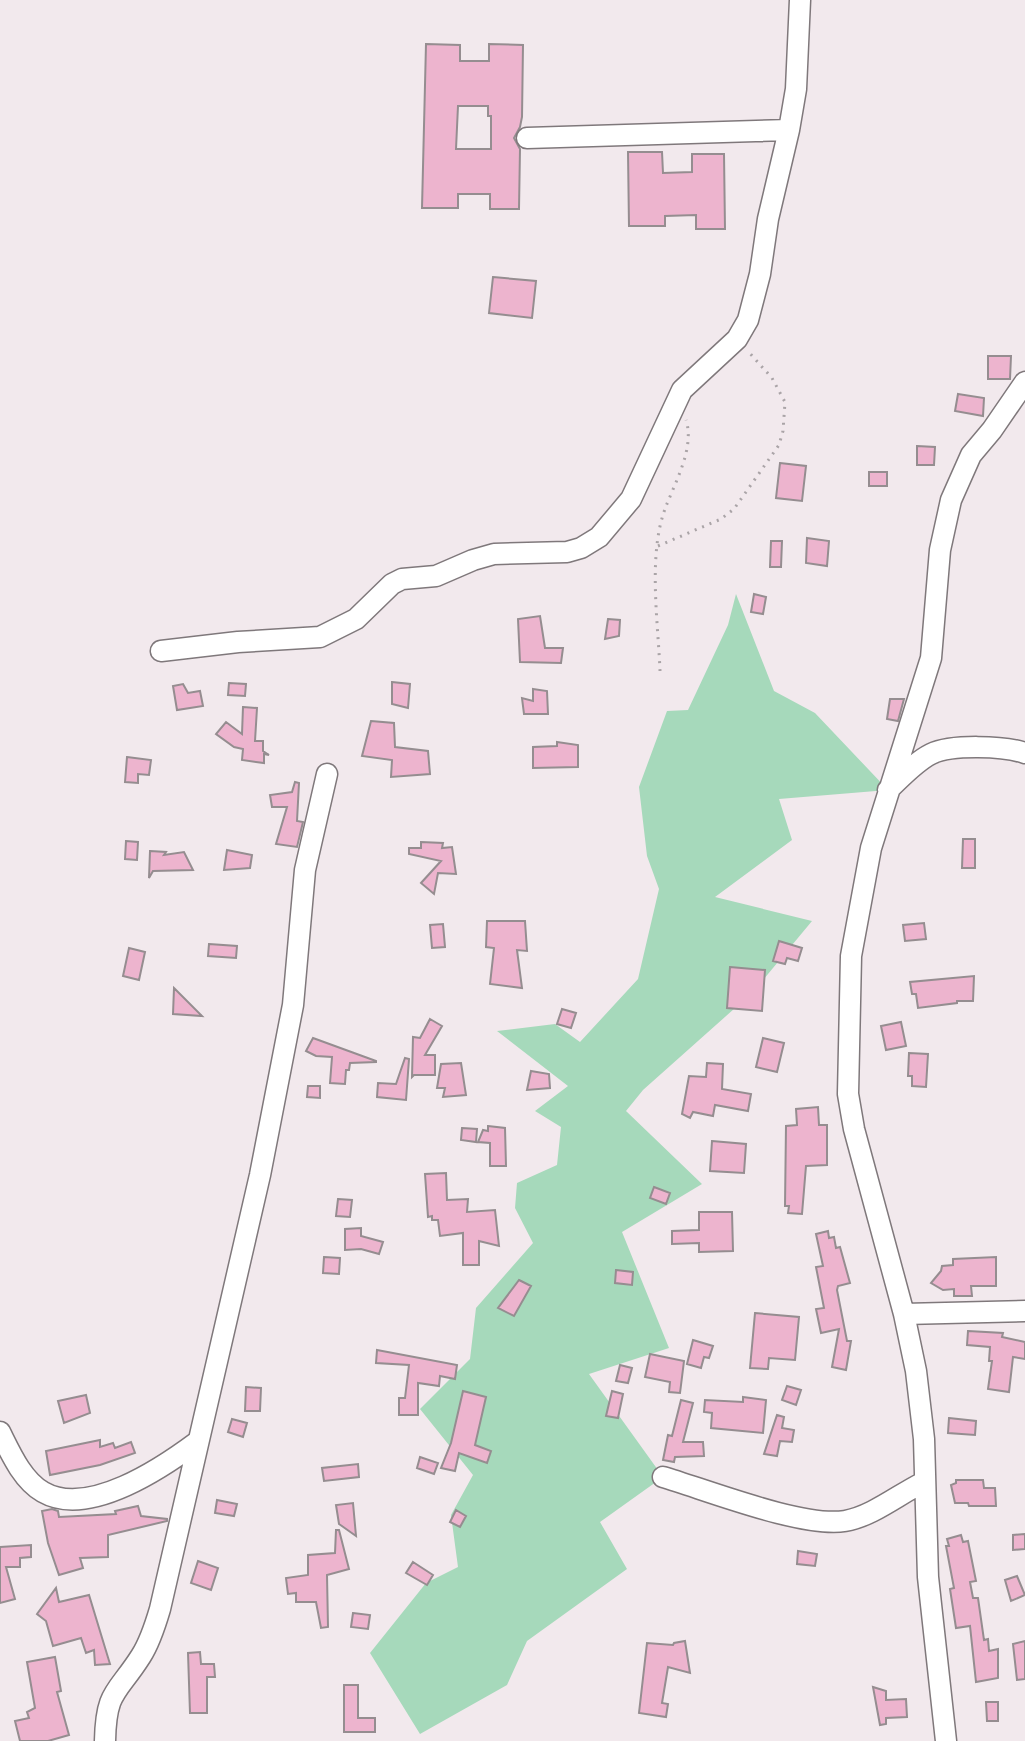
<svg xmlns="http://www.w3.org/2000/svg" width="1025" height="1741" viewBox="0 0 1025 1741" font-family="Overpass,sans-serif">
  <rect width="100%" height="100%" fill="#f2e9ed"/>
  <!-- green -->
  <path fill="#a6d9bb" d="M736 594 774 691 815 713 888 790 779 799 792 840 715 897 812 921 753 992 643 1090 626 1111 702 1184 622 1232 669 1348 589 1374 663 1477 600 1522 627 1569 527 1641 507 1685 420 1734 370 1653 426 1583 458 1567 451 1515 473 1475 420 1409 470 1359 476 1308 533 1243 515 1208 517 1183 557 1165 561 1127 535 1111 568 1086 497 1031 555 1024 580 1042 638 979 659 889 647 856 639 787 667 711 688 710 728 625Z"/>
  <!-- building -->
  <path fill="#edb4ce" stroke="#958d90" stroke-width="2" fill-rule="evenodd" d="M426 44 460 45V61H489V44L523 45 522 117 520 127 514 138 520 149 519 209H490V194H458V208H422ZM458 106H488V116H491V149H456Z
    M628 152H662L663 173 692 172V154H724L725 229H696V215L665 216V226H629Z
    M493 277 536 281 532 318 489 313Z
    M988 356H1011L1010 379H988Z
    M958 394 984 398 983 416 955 411Z
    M917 446 935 447 934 465H917Z
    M780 463 806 466 802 501 776 498Z
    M869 472H887V486H869Z
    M807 538 829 541 827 566 806 563Z
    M771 541H782L781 567H770Z
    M754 594 766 597 763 614 751 612Z
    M540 616 545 648H563L561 663 520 662 518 619Z
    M608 619 620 620 619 636 605 639Z
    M392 682 410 684 408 708 392 704Z
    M229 683 246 684 245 696 228 695Z
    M183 684 188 693 200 691 203 706 177 710 173 686Z
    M533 689 547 691 548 714H524L522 698 533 701Z
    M890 699H904L898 721 887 719Z
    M243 707 257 708 255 741H263V751L269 755 264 754V763L242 760 243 749 234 747 216 734 226 722 242 734Z
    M371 721 394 723 395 747 428 751 430 774 391 777 392 760 362 756Z
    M557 742 578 745V767L533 768V747L557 746Z
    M127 757 151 760 149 775 138 774V783L125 782Z
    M295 782 299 783 297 821 303 822 297 847 276 844 287 807H272L270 795 292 792Z
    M963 839H975V868H962Z
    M126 841 138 842 137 860 125 859Z
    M421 842 443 843 442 848 452 847 456 874 438 873 434 894 421 883 441 861 409 854V848H421Z
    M227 850 252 855 250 868 224 870Z
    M150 851 166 852 164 855 184 852 193 870 153 871 149 878Z
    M487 921H525L527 951 517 950 522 988 490 984 494 948 486 947Z
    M924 923 926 939 905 941 903 925Z
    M443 924 445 947 432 948 430 925Z
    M779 941 802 948 798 961 787 958 785 964 773 961Z
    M209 944 237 946 236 958 208 956Z
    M129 948 145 952 139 980 123 976Z
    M730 967 765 970 762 1011 727 1008Z
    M974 976 973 1001H957V1003L918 1008 916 994H912L910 982Z
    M174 988 202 1016 173 1014Z
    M562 1009 576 1013 571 1028 557 1024Z
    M430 1019 442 1026 425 1055H435V1075H414L412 1077 413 1037 420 1038Z
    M901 1022 906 1046 886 1050 881 1026Z
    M313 1038 376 1061V1062L350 1063 349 1070H346L345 1084 330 1083 332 1057 316 1056 306 1051Z
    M763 1038 784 1043 777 1072 756 1067Z
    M909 1053 928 1054 926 1087 912 1086V1076H908Z
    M405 1058 409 1059 406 1100 377 1097 378 1083 396 1084Z
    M461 1063 466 1095 443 1097 445 1088H437L441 1064Z
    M707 1063 723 1064 722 1089 751 1094 748 1111 715 1105 713 1116 693 1112 690 1118 682 1114 689 1076 706 1077Z
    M531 1071 549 1074 550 1088 527 1090Z
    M308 1086H320V1098L307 1097Z
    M818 1107 819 1125H827V1165L806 1166 802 1214 788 1213 789 1206H785L786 1126 797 1125 796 1109Z
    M488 1126 505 1128 506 1166H490V1143L478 1142 483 1130 488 1131Z
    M462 1128 477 1129 476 1142 461 1140Z
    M712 1141 746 1144 744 1173 710 1171Z
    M446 1173 447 1200 468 1199 467 1212 495 1210 499 1246 479 1241V1265H463V1233L440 1236 438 1220H432V1216L428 1217 425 1174Z
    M654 1187 670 1193 666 1204 650 1198Z
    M338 1199 352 1200 350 1217 336 1216Z
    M699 1212H732L733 1251 699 1252V1243L672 1244V1231L699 1230Z
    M361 1228V1236L383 1242 379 1254 361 1249 345 1250V1229Z
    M828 1231 829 1238 834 1237 836 1248 840 1247 850 1283 838 1286 837 1290 847 1341H851L846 1370 832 1367 839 1329 821 1333 816 1309 824 1308 816 1267 823 1266 816 1234Z
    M324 1257 340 1258 339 1274 323 1273Z
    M996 1257V1286H971L972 1296H954V1289L943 1290 931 1283 941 1271 942 1266 953 1265V1259Z
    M616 1270 633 1272 632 1285 615 1283Z
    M519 1280 531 1286 514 1316 498 1308Z
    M755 1313 799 1317 795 1360 769 1358 768 1369 750 1368Z
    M968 1331 1003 1333 1002 1337 1025 1342V1359L1013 1357 1009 1392 988 1389 992 1361H989L990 1347 967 1345Z
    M693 1340 713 1346 709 1358 704 1357 701 1368 687 1364Z
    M377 1350 457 1365 455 1379 440 1376 439 1386 418 1383V1415H399V1398H405L409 1365 376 1363Z
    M650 1354 684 1361 680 1393 669 1392 670 1382 645 1377Z
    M620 1365 632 1368 628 1383 616 1381Z
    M787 1386 801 1390 796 1405 782 1400Z
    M246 1387 261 1388 260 1411H245Z
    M463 1391 486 1397 475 1445 491 1451 487 1463 459 1453 455 1471 441 1468 451 1443Z
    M612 1391 623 1394 618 1418 606 1416Z
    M86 1395 90 1413 64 1423 58 1401Z
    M743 1397 766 1400 763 1433 711 1428 712 1413 704 1412 705 1400 743 1402Z
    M681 1400 693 1403 683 1442H703L704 1456 675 1457 674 1462 663 1460 668 1435 672 1436Z
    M777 1415 784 1417 782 1428 794 1430 792 1442 780 1441 777 1456 764 1454Z
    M949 1418 976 1421 975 1435 948 1433Z
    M232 1419 247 1423 243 1437 228 1432Z
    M100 1440V1447L113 1443 115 1448 131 1442 135 1453 100 1465 50 1475 46 1451Z
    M420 1457 438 1463 434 1474 417 1468Z
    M358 1464 359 1477 324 1481 322 1468Z
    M956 1480H983L984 1488H995L996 1506H969L968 1503H955L951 1485 956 1483Z
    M217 1500 237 1504 234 1516 215 1513Z
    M353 1503 356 1536 339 1524 336 1505Z
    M138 1506 141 1516 167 1519V1521L108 1535V1557L80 1558 83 1568 59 1575 48 1543 42 1511 52 1509 58 1511 59 1517 116 1514 115 1511Z
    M456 1510 466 1516 460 1527 450 1522Z
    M336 1530H339L349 1569 327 1575 328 1627 321 1628 316 1602H296V1593L288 1594 286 1578 308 1575V1555L335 1553Z
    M1025 1534V1549L1013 1550V1535Z
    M961 1535 963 1542 968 1541 976 1581 970 1582 973 1598H978L984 1640 988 1639 989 1651 998 1649V1678L976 1682 970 1626 956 1628 950 1589 954 1588 946 1546H949L947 1539Z
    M31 1545V1557L20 1558V1567H6L15 1599 0 1603V1547Z
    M798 1551 817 1554 815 1566 797 1564Z
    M198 1561 218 1568 211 1590 191 1583Z
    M413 1562 433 1575 427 1585 406 1573Z
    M1017 1576 1025 1595 1011 1601 1005 1580Z
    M56 1588 59 1602 89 1595 110 1664 95 1665 94 1650 86 1653 81 1638 53 1646 46 1621 37 1614Z
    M353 1613 370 1615 368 1629 351 1627Z
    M685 1641 690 1673 668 1667 662 1703 668 1704 666 1717 639 1713 647 1643 673 1645 674 1643Z
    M1025 1641V1679L1017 1680 1013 1644Z
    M200 1652 201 1664H214L215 1677H207V1713H190L188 1653Z
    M55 1657 61 1691 57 1692 69 1735 48 1741H20L15 1721 29 1718 27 1712 35 1708 27 1662Z
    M344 1685H358V1718H375V1732H344Z
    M873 1687 886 1691V1700L906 1699 907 1717 886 1718V1724L880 1725Z
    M986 1702H998V1721H987Z"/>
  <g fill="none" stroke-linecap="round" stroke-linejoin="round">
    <!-- minor casing -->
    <g stroke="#7f787b" stroke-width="23">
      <path id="minor" d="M527 138 789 130
        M161 651 238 642 320 637 356 619 392 584 402 579 436 576 473 560 494 554 567 552 581 548 599 537 631 499 682 390 737 339 748 320 760 274 768 219 789 130 796 89 800 0
        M888 790C901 778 915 762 931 754 952 744 1004 746 1025 753
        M904 1314 1025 1311
        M0 1432C10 1452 22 1480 43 1492 88 1518 162 1468 197 1442
        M663 1477C707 1490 803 1528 845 1521 873 1516 899 1494 924 1482
        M105 1741C106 1690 117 1694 141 1656 150 1642 155 1626 160 1609L260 1175 293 1005 305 870 327 774
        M946 1741 928 1577 924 1439 916 1371 904 1314 854 1129 848 1094 851 956 871 848 931 658 940 550 951 500 971 455 992 430 1025 382"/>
    </g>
    <!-- path -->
    <path stroke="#aaa4a7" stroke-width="3" stroke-dasharray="2 6" stroke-linecap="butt" d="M658 546 721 519 734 509 779 445 783 431 785 402 772 378 747 350
      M660 671C658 621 648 555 665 509 675 482 695 448 686 420"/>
    <!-- minor -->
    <use href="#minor" stroke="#fff" stroke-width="20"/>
  </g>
</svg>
